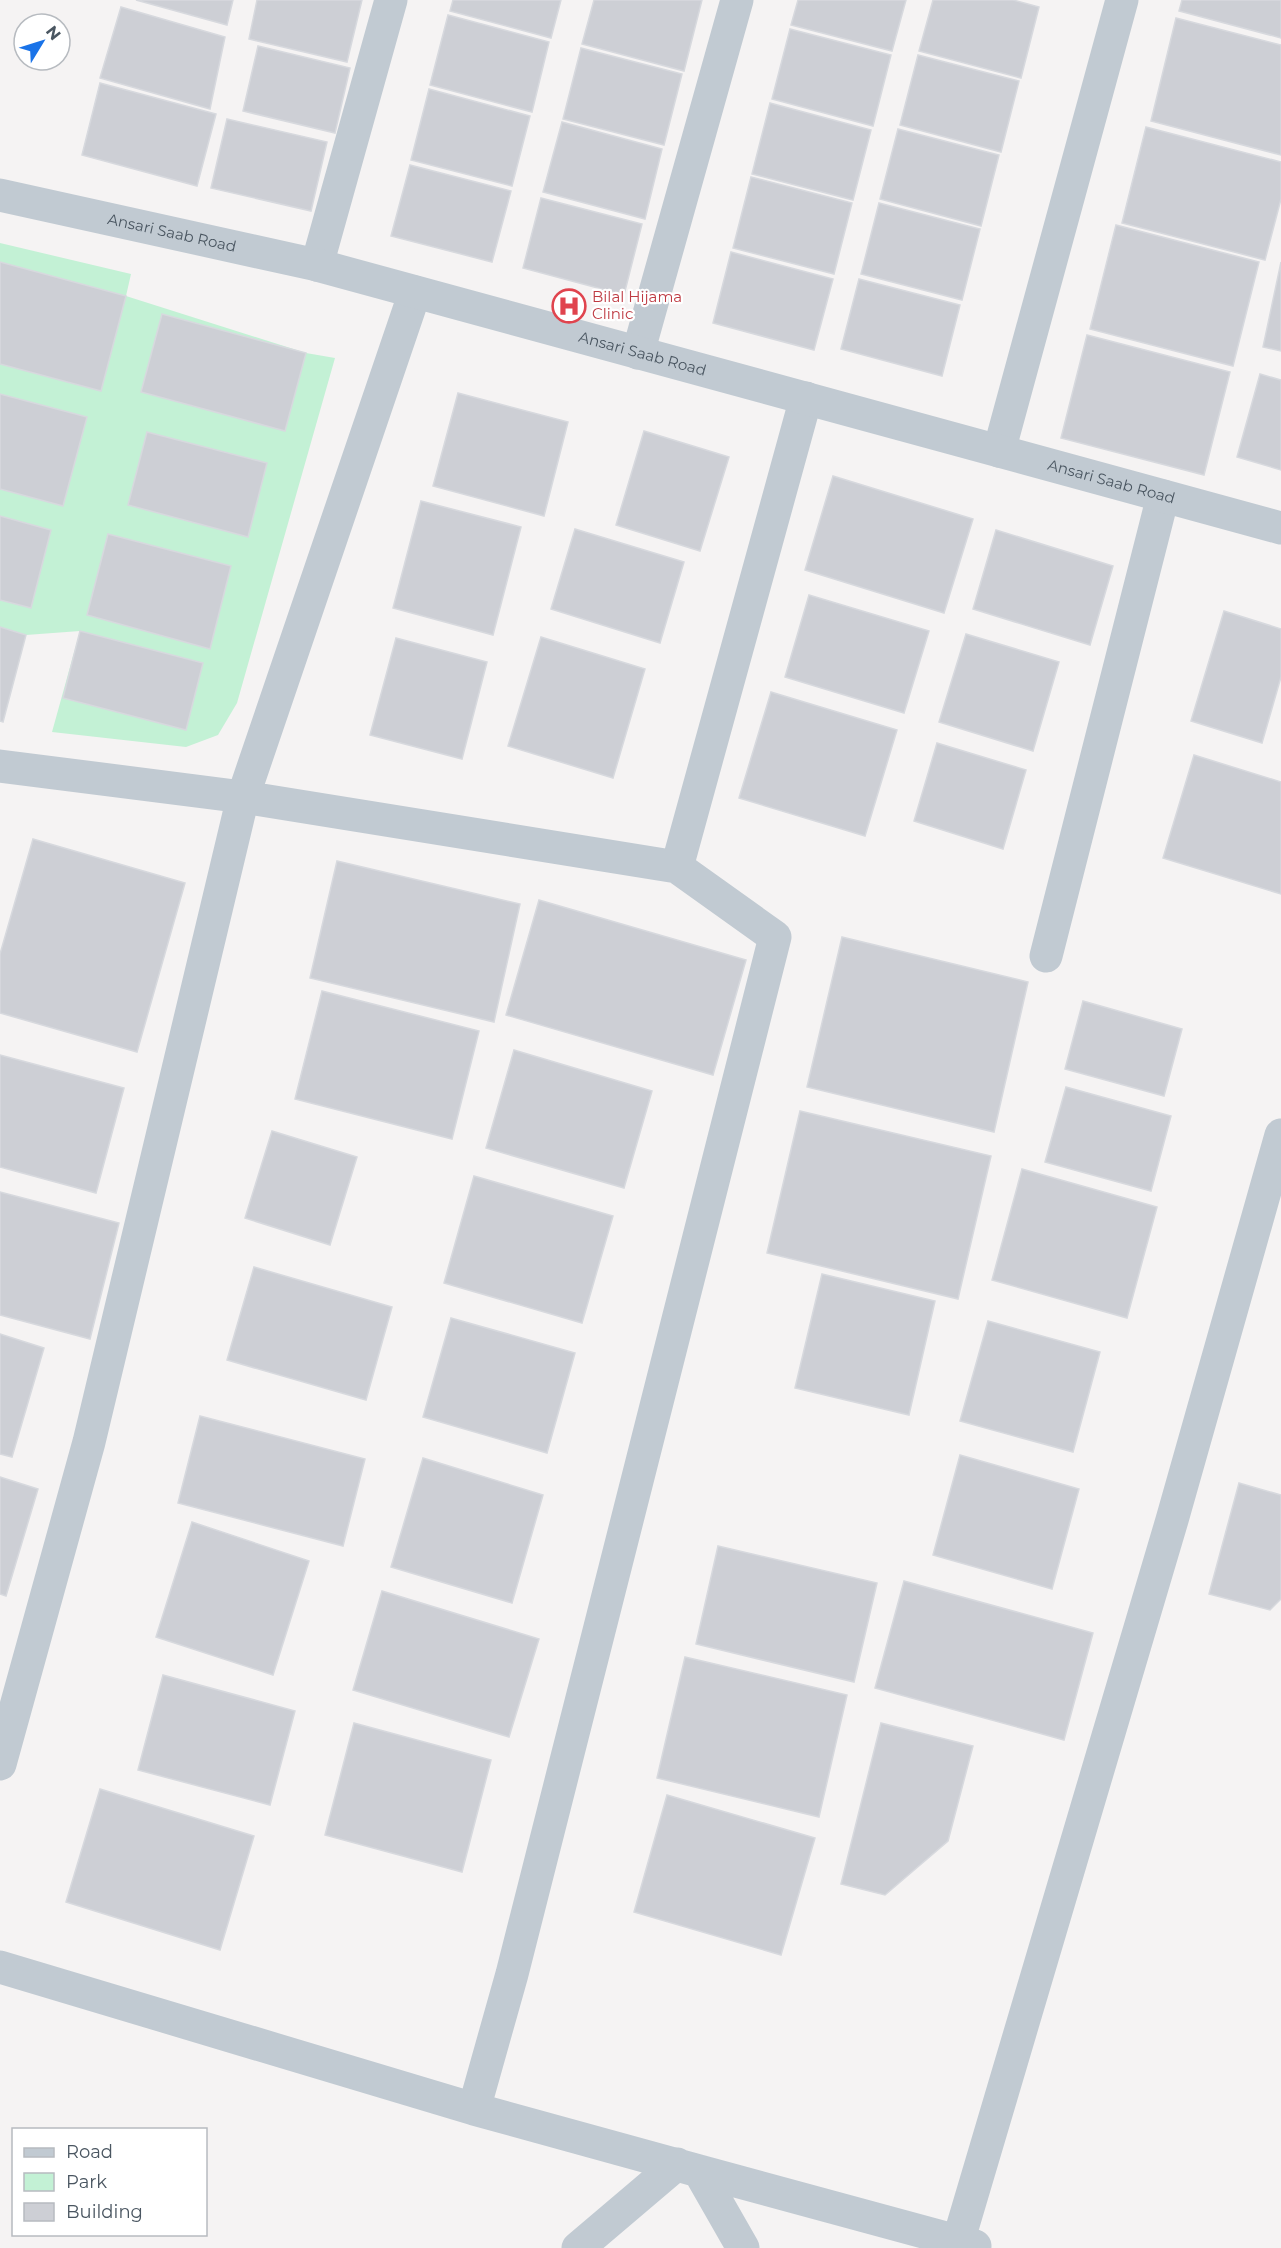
<svg xmlns="http://www.w3.org/2000/svg" width="1281" height="2248" viewBox="0 0 1281 2248" font-family="Montserrat,sans-serif">
  <rect width="100%" height="100%" fill="#f5f3f3"/>
  <!-- green -->
  <path fill="#c3f1d5" d="M0 243 131 274 126 296 306 353 335 358 237 703 218 735 186 747 52 732 80 631 26 635 3 722H0Z"/>
  <!-- building -->
  <path fill="#cdcfd5" stroke="#d7d9de" stroke-width="1.5" d="M136 0H233L227 25Z
    M257 0H362L347 62 249 39Z
    M453 0H561L551 38 450 11Z
    M594 0H702L684 71 582 44Z
    M798 0H906L892 51 791 25Z
    M933 0H1013L1039 7 1021 78 919 51Z
    M1182 0H1281V38L1179 11Z
    M121 7 225 37 210 109 100 78Z
    M448 15 549 42 532 112 430 85Z
    M1176 18 1281 45V155L1151 121Z
    M790 29 891 55 873 126 772 99Z
    M258 46 350 68 335 133 243 111Z
    M581 48 682 74 664 145 563 119Z
    M918 55 1019 81 1001 152 900 125Z
    M100 83 216 114 197 186 82 155Z
    M429 89 530 116 512 186 411 160Z
    M770 103 871 130 853 200 752 174Z
    M227 119 327 142 311 211 211 188Z
    M562 122 662 149 645 219 543 192Z
    M1146 127 1281 162V199L1265 260 1122 223Z
    M898 129 999 155 981 226 880 199Z
    M410 165 511 191 492 262 391 236Z
    M751 177 852 203 834 274 733 248Z
    M541 198 642 224 624 295 523 268Z
    M879 203 980 229 962 300 861 274Z
    M1116 225 1259 262 1233 366 1090 329Z
    M731 252 833 279 814 350 713 323Z
    M0 262 126 296 101 391 0 364Z
    M1281 262V351L1263 347Z
    M859 279 960 305 942 376 841 349Z
    M162 314 306 353 285 431 141 392Z
    M1087 335 1230 372 1204 475 1061 438Z
    M1260 374 1281 380V470L1237 457Z
    M458 393 568 422 544 516 433 486Z
    M0 394 87 417 63 506 0 489Z
    M644 431 729 457 700 551 616 525Z
    M147 432 267 463 248 537 128 505Z
    M833 476 973 519 944 613 805 570Z
    M421 501 521 527 493 635 393 608Z
    M0 516 51 530 31 608 0 600Z
    M575 529 684 562 660 643 551 609Z
    M996 530 1113 566 1090 645 973 609Z
    M108 534 231 566 210 649 87 615Z
    M809 595 929 631 904 713 785 677Z
    M1224 611 1281 629V677L1262 743 1191 721Z
    M0 627 26 635 3 722 0 721Z
    M80 631 203 663 186 730 63 698Z
    M966 634 1059 662 1033 751 939 722Z
    M541 637 645 669 613 778 508 746Z
    M396 638 487 662 462 759 370 735Z
    M771 692 897 730 865 836 739 798Z
    M937 743 1026 770 1003 849 914 821Z
    M1194 755 1281 782V894L1163 858Z
    M33 839 185 883 137 1052 0 1013V954Z
    M337 861 520 904 494 1022 310 978Z
    M539 900 746 960 713 1075 506 1015Z
    M842 937 1028 982 994 1132 807 1087Z
    M322 991 479 1031 452 1139 295 1099Z
    M1083 1001 1182 1029 1164 1096 1065 1069Z
    M514 1050 652 1091 624 1188 486 1148Z
    M0 1055 124 1088 96 1193 0 1167Z
    M1066 1087 1171 1116 1151 1191 1045 1162Z
    M800 1111 991 1156 958 1299 767 1253Z
    M272 1131 357 1157 330 1245 245 1218Z
    M1022 1169 1157 1207 1127 1318 992 1280Z
    M474 1176 613 1216 582 1323 444 1283Z
    M0 1192 119 1223 90 1339 0 1315Z
    M254 1267 392 1307 366 1400 227 1360Z
    M822 1274 935 1301 909 1415 795 1388Z
    M451 1318 575 1353 547 1453 423 1417Z
    M988 1321 1100 1352 1073 1452 960 1421Z
    M0 1334 44 1348 12 1457 0 1454Z
    M200 1416 365 1459 343 1546 178 1503Z
    M960 1455 1079 1489 1052 1589 933 1555Z
    M423 1458 543 1495 512 1603 391 1567Z
    M0 1477 38 1489 6 1596 0 1594Z
    M1239 1483 1281 1495V1599L1270 1610 1209 1594Z
    M192 1522 309 1561 273 1675 156 1637Z
    M718 1546 877 1583 854 1682 696 1644Z
    M904 1581 1093 1633 1064 1740 875 1688Z
    M382 1591 539 1639 509 1737 353 1690Z
    M685 1657 847 1695 819 1817 657 1778Z
    M163 1675 295 1711 270 1805 138 1770Z
    M354 1723 491 1760 462 1872 325 1835Z
    M881 1723 973 1746 948 1841 885 1895 841 1884Z
    M100 1789 254 1836 220 1950 66 1902Z
    M667 1795 815 1838 781 1955 634 1912Z"/>
  <g fill="none" stroke-linecap="round" stroke-linejoin="round">
    <!-- minor -->
    <path stroke="#c1cad2" stroke-width="33" d="M317 265 391 0
      M638 353 737 0
      M999 451 1122 0
      M0 766 243 797 677 867
      M1046 956 1163 496
      M0 1764 89 1442 243 797 415 292
      M0 1967 474 2109 699 2171 743 2248
      M474 2109 512 1974 775 937 677 867 806 398
      M699 2171 975 2246
      M578 2248 677 2164
      M952 2248 958 2242 1172 1520 1281 1135"/>
    <!-- tertiary -->
    <path stroke="#c1cad2" stroke-width="33" id="s1" d="M0 195 317 265 1281 528"/>
  </g>
  <!-- icons -->
  <defs>
    <g id="hospital-ring" transform="scale(1.725)"><circle r="9.5" fill="#fff" stroke="#e0444e" stroke-width="1.5"/><path d="M-5-5h3v3.5h4V-5h3V5h-3V1.5h-4V5h-3Z" fill="#e0444e"/></g>
  </defs>
  <g fill-rule="evenodd">
    <use href="#hospital-ring" x="569" y="306"/>
  </g>
  <g text-anchor="middle" stroke-width="4.5" stroke-linejoin="round" paint-order="stroke">
    <!-- street labels -->
    <g font-size="15" fill="#4a5661" stroke="#fff">
      <text dy="5" stroke="none"><textPath href="#s1" startOffset="176">Ansari Saab Road</textPath></text>
      <text dy="5" stroke="none"><textPath href="#s1" startOffset="662">Ansari Saab Road</textPath></text>
      <text dy="5" stroke="none"><textPath href="#s1" startOffset="1148">Ansari Saab Road</textPath></text>
    </g>
    <!-- health labels -->
    <g font-size="15" fill="#be3a42" stroke="#fff" text-anchor="start">
      <text x="592" y="302">Bilal Hijama<tspan x="592" dy="17">Clinic</tspan></text>
    </g>
  </g>
  <!-- legend -->
  <rect x="12" y="2128" width="195" height="108" fill="#ffffff" stroke="#b7bbc0" stroke-width="1.5"/>
  <rect x="24" y="2148" width="30" height="9" fill="#c1cad2" stroke="#b7bbc0" stroke-width="1.5"/>
  <text x="66" y="2158" font-size="18" fill="#4a5661">Road</text>
  <rect x="24" y="2173" width="30" height="18" fill="#c3f1d5" stroke="#b7bbc0" stroke-width="1.5"/>
  <text x="66" y="2188" font-size="18" fill="#4a5661">Park</text>
  <rect x="24" y="2203" width="30" height="18" fill="#cdcfd5" stroke="#b7bbc0" stroke-width="1.5"/>
  <text x="66" y="2218" font-size="18" fill="#4a5661">Building</text>
  <!-- north arrow -->
  <g transform="translate(42 42) rotate(52)"><circle r="28" fill="#ffffff" stroke="#b7bbc0" stroke-width="1.5"/>
  <path d="M0-4.5L10 22L0 15L-10 22Z" fill="#1a73e8"/>
  <text y="-9" font-size="16" font-weight="bold" text-anchor="middle" fill="#4a5661">N</text>
  </g>
</svg>
